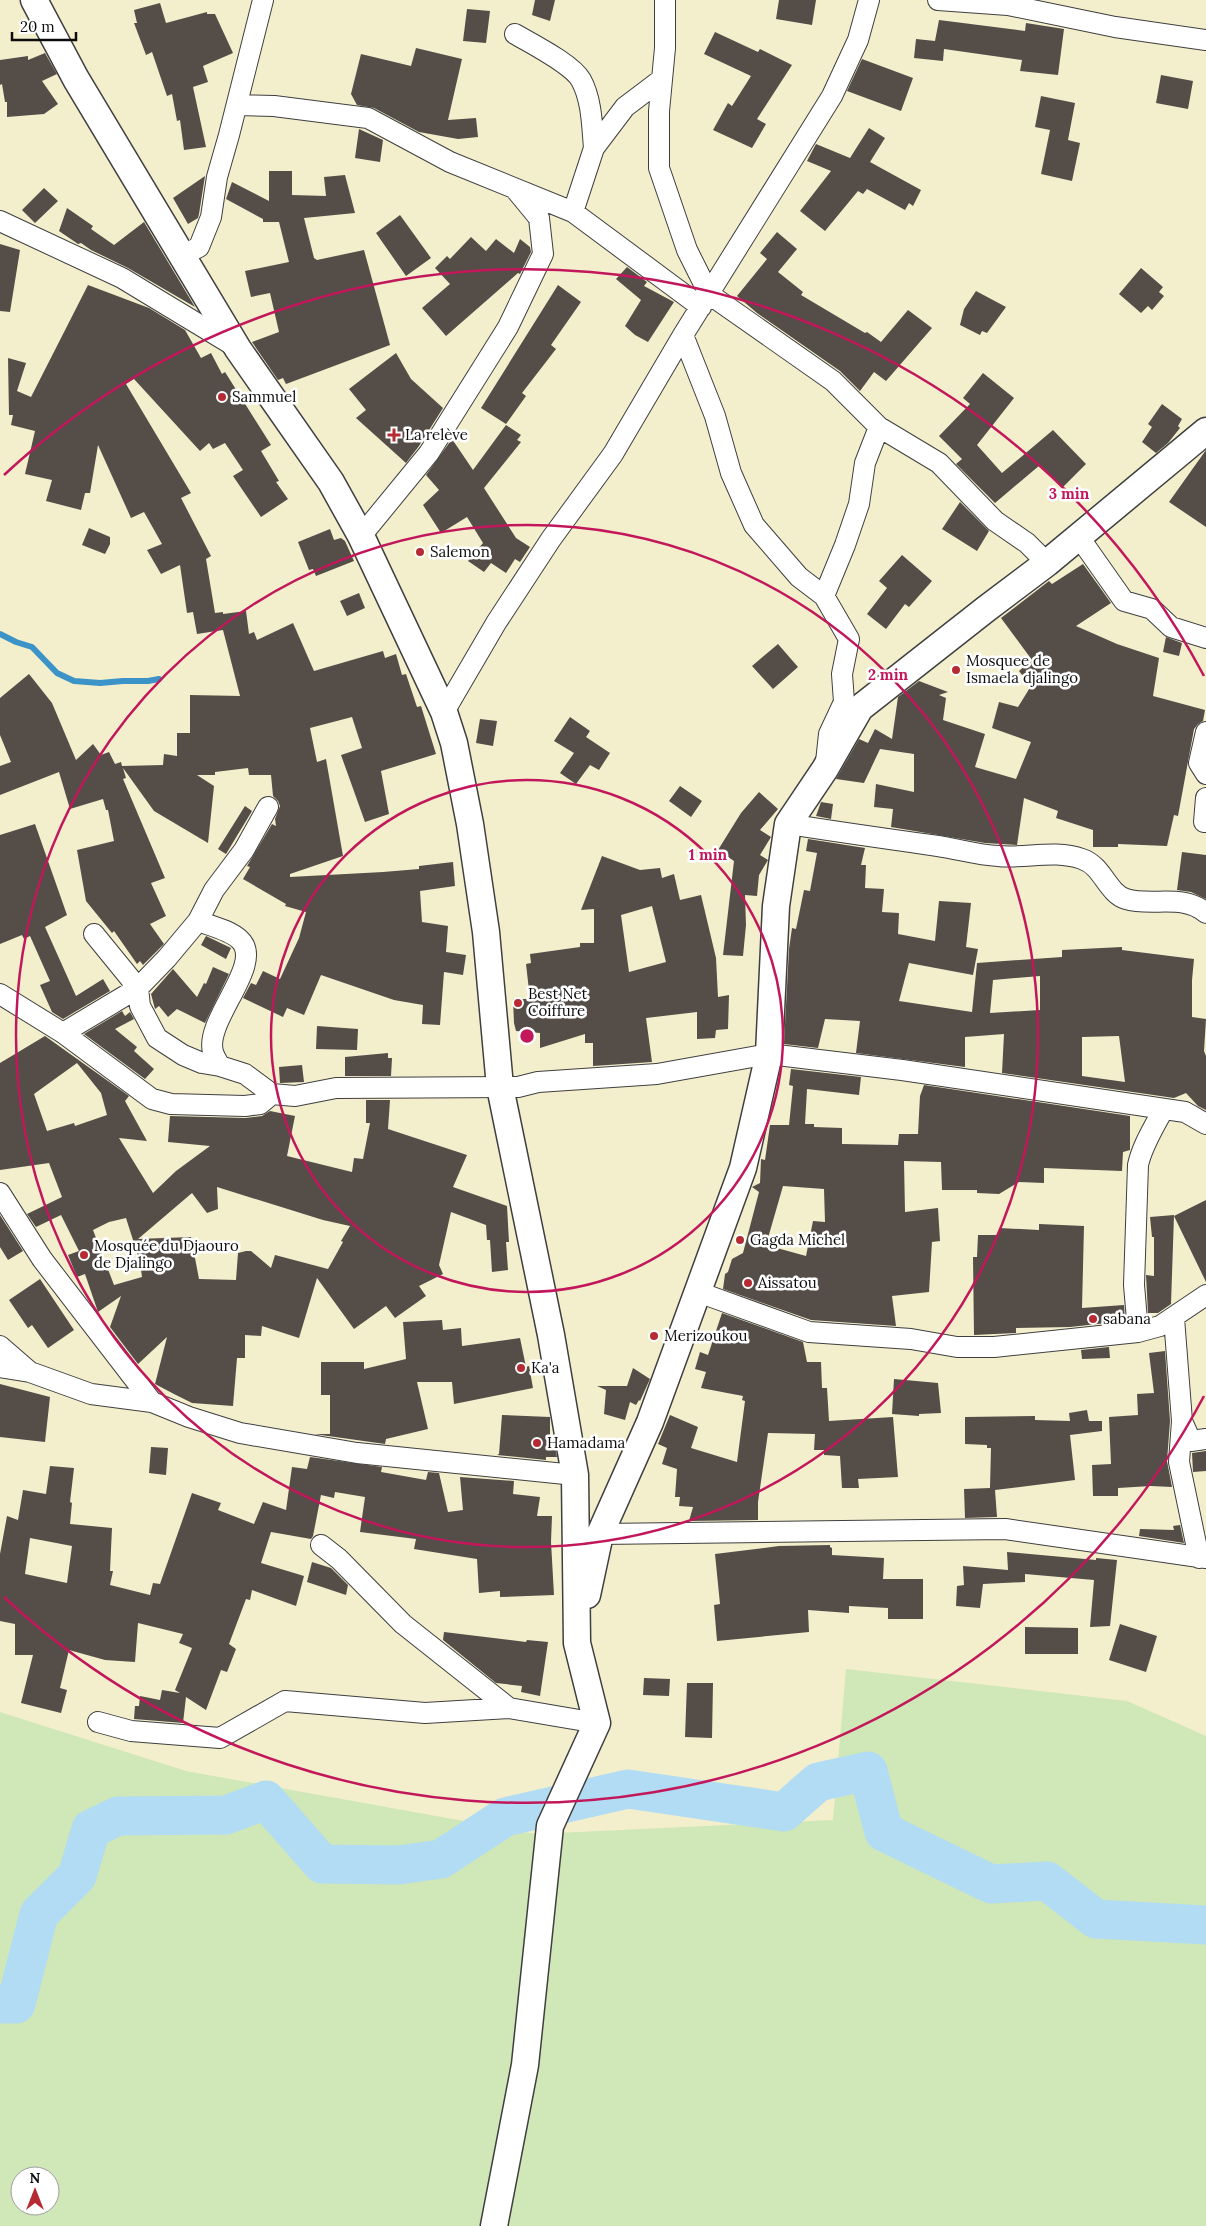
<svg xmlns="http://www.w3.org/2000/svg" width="1206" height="2226" viewBox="0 0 1206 2226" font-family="Lora,serif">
  <rect width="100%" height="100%" fill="#fefaeb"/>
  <!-- farmland -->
  <path fill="#f3efcd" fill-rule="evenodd" d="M0 0H1206V2226H0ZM20 2176H50V2206H20Z"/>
  <!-- green -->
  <path fill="#d0e7b7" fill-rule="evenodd" d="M846 1669 1127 1701 1206 1736V2226H0V1712L186 1771 536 1834 833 1820ZM20 2176H50V2206H20Z"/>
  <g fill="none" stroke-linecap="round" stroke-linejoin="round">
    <!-- stream -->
    <path stroke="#3c93c7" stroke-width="6" d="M0 634 16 642 32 647 57 673 74 681 100 683 123 681H148L159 679"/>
    <!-- river -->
    <path stroke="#b2dcf3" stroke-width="39" d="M0 2004H16L39 1914 77 1876 91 1829 118 1816 226 1815 266 1800 322 1864 399 1865 441 1859 505 1817 628 1789 784 1812 818 1782 868 1771 884 1832 991 1884 1047 1881 1096 1919 1206 1925"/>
  </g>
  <!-- building -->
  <path fill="#544d48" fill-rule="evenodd" d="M535 0H555L550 21 532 15Z
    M779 0H816L812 25 776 19Z
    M160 3 166 23 207 12V14H215L233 53 203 66 208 82 193 87 206 147 184 150 180 120 177 121 172 94 167 96 152 52 146 55 134 23H137L134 10Z
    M467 9 490 11 486 43 463 41Z
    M939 20 1025 31 1026 23 1064 29 1058 75 1020 71 1022 60 944 49 943 61 914 58 916 39 935 41Z
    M715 32 758 52 760 49 792 65 757 119 766 124 752 148 713 130 728 103 732 106 751 76 704 54Z
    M416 48 462 59 448 120 476 118 478 137 458 139 419 132 374 108 357 105 351 94 361 54 411 66Z
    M45 53 57 74 42 81 58 104 44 114 7 117V102H5L2 84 0 85V60L28 56V60Z
    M862 59 913 78 901 111 847 91Z
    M1161 75 1193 81 1188 109 1156 103Z
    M1041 96 1075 103 1068 140 1080 143 1072 181 1041 174 1050 130 1035 127Z
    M869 128 885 138 870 162 921 190 913 206 909 203 905 210 867 189 863 194 858 191 825 231 800 211 831 171 807 161 816 144 850 158Z
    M359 129 383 140 380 162 355 158Z
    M269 171H292V195L326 196 324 177 345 175 355 213 304 218 314 258 317 260 364 250 390 345 286 384 283 378 278 380 252 342 279 332 270 293 251 297 245 271 289 262 279 222H263V219L226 199 232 182 269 201Z
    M205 176 199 214 198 218 188 224 173 198Z
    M44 188 58 201 35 223 22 210Z
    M67 208 93 226 91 229 114 245 144 222 195 307 128 268 91 250 81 243 78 244 59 231Z
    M400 215 431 258 406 276 376 233Z
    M777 232 797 249 778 272 803 292 801 295 865 333 867 332 881 342 908 310 932 328 886 381 874 372 860 391 840 371 757 313 737 296 767 259 760 253Z
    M471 237 486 251 496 239 514 253 520 239 530 247 531 252 520 274 518 273 446 336 422 308 450 284 435 268 447 256 450 259Z
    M0 244 20 250 10 312 0 311Z
    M627 267 647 282 644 286 674 302 648 342 635 335 625 326 641 300 616 279Z
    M1141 268 1163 287 1159 292 1164 296 1152 310 1148 306 1141 313 1119 294Z
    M88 285 149 308 185 330 201 358 211 353 222 374 225 372 271 445 261 451 279 481 276 482 288 499 261 517 233 476 243 470 225 443 213 449 209 443 200 451 134 379 126 384 191 493 181 498 211 556 206 559 215 613 223 612V614L246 611 249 634 254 632 257 640 293 623 314 671 383 651 385 658 396 654 402 675 406 674 417 707 421 706 436 754 381 771 389 814 365 822 341 755 362 748 352 717 310 728 317 762 326 759 343 856 290 874V877L383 872 419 869V866L453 862 455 886 420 891 422 922 448 926 446 952 466 955 463 975 444 972 440 1025 422 1024 423 1005 394 1000 321 975 304 1015 287 1008 283 1017 243 998 251 983 256 985 263 971 280 979 299 938 306 912 285 906 286 904 243 879 250 867 247 866 272 824 276 826 275 819 280 806 278 801 273 796 271 775H249L248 768 215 772V775H197L214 786 208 843 154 811 123 768 126 778 123 779 165 878 151 883 166 916 150 924 164 944 143 965 140 961 137 964 114 931 112 933 86 901 77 850 114 841 108 810H106L103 799 70 809 59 772 0 795V766L11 762 0 735V698L29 674 52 703 76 760 93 744 101 755 109 752 115 764 121 762 122 766 163 765 164 754 177 756V733H190V695L240 696 223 630 197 634 193 612 187 613 180 565 161 574 147 550 162 544 144 512 131 518 98 445 90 493H85L81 510 46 501 52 480 25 474 35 431 11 425 13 415H9L8 358 26 363 17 391 31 397Z
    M558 285 581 302 551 345 556 349 522 393 526 396 506 424 481 408Z
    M976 291 1006 307 987 333 982 331 980 335 960 325 964 309Z
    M396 353 411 379 443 408 419 446 406 463 356 418 366 410 349 389Z
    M983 373 1014 398 977 445 1002 473 1053 430 1086 464 1062 488 1040 465 995 503 956 464 962 459 939 436 970 404 963 398Z
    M1162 404 1182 419 1178 426 1180 428 1168 443 1156 453 1142 442 1152 427 1148 424Z
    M506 425 521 435 517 440 521 442 484 488 516 538 530 547 520 562 515 559 506 573 491 563 484 572 468 561 483 543 467 517 441 533 423 505 439 490 426 475 452 439 473 470Z
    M1206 450V527L1169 502Z
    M960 502 989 531 977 551 942 529Z
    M89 528 110 537V544L105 554 82 545Z
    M330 529 334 540 341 538 345 541 354 561 316 576 313 569 309 570 298 542Z
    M902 555 932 581 909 607 905 604 886 629 867 614 887 588 879 581Z
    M1083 564 1111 603 1076 626 1117 644 1159 658 1153 696 1205 710 1203 721 1198 724 1194 729 1178 816 1174 815 1167 846 1118 844V847H1093V830L1056 818 1058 811 1024 798 1017 845 985 843 891 827 893 809 874 807 876 784 914 792V754L880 749 864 783 836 779 859 739 868 743 875 729 892 739 898 697 919 681 948 692 939 695 946 698 943 720 985 734 975 767 1016 779 1031 742 992 728 999 702 1018 707 1031 686 1019 671 1032 660 1001 618 1049 581 1052 584Z
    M359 593 365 608 347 616 340 601Z
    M1166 637 1182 643 1179 656 1163 652Z
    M778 644 798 667 773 689 752 666Z
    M570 717 590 731 586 737 610 753 599 770 590 765 576 784 560 773 574 753 554 741Z
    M480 719 497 721 493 746 476 743Z
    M680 786 702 801 691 817 669 801Z
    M759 792 778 809 760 830 771 837 760 855 768 860 759 875 757 896 745 895 746 925 743 956 723 955 734 861 718 850 741 813Z
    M821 802 833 804 831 819 816 816Z
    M245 806 252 811 226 854 218 849Z
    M35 824 67 915 45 927 76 996 103 979 110 991 63 1019 52 1012 40 985 50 981 30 936 24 939 22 935 0 944V835Z
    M808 839 865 848 861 865H866L865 888 884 889 882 912 899 913 898 934 935 941 939 901 971 903 966 947 978 949 973 975 909 963 899 1001 972 1012 977 963 1062 957V950L1122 947V950L1194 959 1192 980V1017L1206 1019 1204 1051 1206 1056V1110L1198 1106 1186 1093 1174 1098 1002 1073 1004 1034 965 1037V1067L856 1053 860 1021 825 1019 818 1048 784 1044 789 949 792 928 796 929 804 890 810 891 817 853 806 851ZM1040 976V1010L990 1013 993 980ZM1119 1036 1125 1082 1082 1076V1037Z
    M1182 852 1206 855V899L1191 892 1177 890Z
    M602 856 640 870 660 868 662 878 674 874 680 900 701 895 716 958 718 997 729 995 728 1029 716 1030 715 1038 697 1039V1012L646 1018 652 1062 593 1066V1043H585V1034L540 1048V1033L516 1031 514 1023 513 999H530L526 964 531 963 530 954 580 947V943H594V909L581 910ZM652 906 666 962 629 972 621 915Z
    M206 936 231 948 226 959 201 945Z
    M213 967 229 974 205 1023 177 1009 168 1017 159 1006 155 1009 151 994 173 969 197 997 204 983 206 984Z
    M122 1011 125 1016 130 1012 134 1019 115 1029 137 1047 134 1051 154 1069 145 1079 84 1034Z
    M317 1026 358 1029 357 1050 316 1049Z
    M45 1036 129 1096 125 1101 147 1141 119 1138 153 1193 176 1171 210 1146 168 1142 170 1116 245 1118 262 1116 270 1111 295 1116 287 1156 352 1172 354 1158 363 1159 370 1123H366V1100H390L388 1129 467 1155 453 1187 507 1206 509 1242H506L508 1270 492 1272 490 1240H487L486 1225 451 1212 439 1265 443 1274 419 1286 426 1296 395 1318 386 1306 354 1329 317 1278 299 1338 262 1326 261 1336 245 1335V1358H237L233 1406 192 1403 174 1394 155 1384 167 1337 138 1364 110 1327 121 1296 98 1312 85 1274 77 1277 68 1255 79 1251 61 1215 36 1227 27 1214 62 1197 49 1163 0 1170V1063ZM77 1063 101 1093 107 1115 75 1126 74 1123 47 1131 34 1094ZM217 1187 323 1220 350 1226 341 1241 343 1242 328 1269 275 1255 271 1268 251 1251H246L238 1253 236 1280 199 1279 191 1237 138 1239 192 1193 207 1213 218 1209ZM126 1218 140 1262 142 1277 114 1285 93 1230 109 1222Z
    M388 1053V1058H392L391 1076H345V1057Z
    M302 1065 304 1082 280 1083 279 1067Z
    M791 1069 861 1077 859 1095 807 1089 805 1124H814V1127L842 1128V1144L898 1145 899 1134H918L920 1096 924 1085 1130 1116V1150L1123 1152 1122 1171 1044 1168V1183L1019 1182 999 1194 977 1193V1190H942L941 1162 904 1161 905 1212 938 1208 940 1241 932 1242 929 1292 892 1296 896 1326 811 1320 723 1289 725 1274 728 1272 732 1259 743 1253 759 1192 752 1187 760 1183 761 1159 765 1160 770 1125H789L793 1086 789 1085ZM783 1186 824 1189 825 1222 813 1221 806 1256 766 1245Z
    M1206 1200V1282L1174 1216Z
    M0 1215 23 1251 8 1260 0 1247Z
    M1174 1215 1171 1304 1158 1313H1148L1146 1275 1154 1276V1237H1152L1150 1217Z
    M1039 1224 1084 1226 1082 1308 1124 1305 1125 1321 1070 1327 1016 1328V1333L974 1335 973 1257H977L978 1235H999V1228L1039 1230Z
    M40 1279 74 1330 48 1348 32 1325 28 1328 9 1300Z
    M722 1313 803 1342 807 1362H821L822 1388H827L829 1421 893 1417 898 1477 858 1479 859 1488H842L840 1456 824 1455V1450H814L815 1434 768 1433 758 1502V1520L689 1521 693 1507 679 1506 680 1497H675L677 1469 662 1464 667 1448 658 1444 670 1415 698 1427 691 1448 737 1462 745 1401 742 1400 743 1396 701 1388 706 1372 695 1369 700 1352 708 1355Z
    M442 1320 443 1330 461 1328 462 1346 520 1338 526 1367 529 1366 533 1388 454 1404 452 1382H417L428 1429 386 1439 385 1444 314 1434H330V1395H321V1362H364V1369L406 1359 403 1322Z
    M1109 1347 1110 1358 1082 1359 1081 1350Z
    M1165 1351 1170 1421 1167 1461 1172 1487 1151 1486 1118 1488V1496H1093L1092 1465 1111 1464 1109 1417 1138 1415 1137 1394 1154 1393 1149 1353Z
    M633 1368 650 1379 640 1401 639 1400 636 1405 630 1402 625 1420 604 1414 606 1390 597 1386H627Z
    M894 1379 938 1383 941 1413 919 1414V1416L892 1414Z
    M0 1384 50 1397 45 1442 0 1437Z
    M1087 1410 1089 1421H1102V1431L1070 1435 1075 1480 995 1490 997 1517 965 1518 964 1489 990 1488 991 1448H987V1445L965 1444V1417L1035 1416V1420L1070 1421 1069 1413Z
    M502 1415 550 1417V1435H553L557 1457H546V1460L497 1455 499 1454Z
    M151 1447 168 1448 166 1475 149 1473Z
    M1206 1451V1471L1193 1472 1192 1453Z
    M310 1457 382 1467 381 1472 426 1480 428 1472 439 1473 448 1512 463 1510 460 1477 514 1481 513 1494 540 1497 537 1516H552L551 1542 554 1595 500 1597V1591L479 1593 477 1559 414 1549 416 1539 360 1532 365 1497 335 1492 334 1498 321 1495 313 1536 311 1539 271 1532 261 1563 304 1576 296 1606 252 1590 250 1600 246 1599 229 1644 236 1649 227 1672 221 1670 206 1710 186 1697 183 1723 134 1719 135 1706H139L140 1696 160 1700 162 1690 180 1693 175 1690 192 1648 179 1643 183 1634 138 1623 135 1662 105 1660 69 1650 60 1688 67 1690 61 1713 21 1703 33 1655H15V1624L0 1621V1554L7 1516 18 1520 23 1490 46 1494 50 1466 74 1468 70 1502 72 1503 70 1524 112 1528 110 1571H113L110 1585 150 1595 153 1583 160 1584 192 1493 221 1503 218 1510 254 1524 263 1502 286 1510 292 1467 307 1469ZM30 1538 72 1546 67 1583 25 1574Z
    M1180 1525 1184 1543 1139 1536 1140 1529 1174 1530 1173 1526Z
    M830 1545V1547L832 1548V1555L884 1558 883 1579H923V1619H888V1608L849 1606V1613L808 1610 809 1632 717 1641 714 1605 720 1604 715 1554 779 1546Z
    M1007 1552 1096 1560V1558L1117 1560 1110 1626 1090 1627 1094 1580 1025 1574V1582L983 1584 980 1608 956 1606 957 1586 964 1585 963 1566 1008 1570Z
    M312 1562 331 1568 348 1585 346 1595 307 1582Z
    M1120 1624 1157 1636 1146 1672 1109 1660Z
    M1025 1627 1078 1628V1654H1025Z
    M444 1632 526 1642 527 1640 548 1642 540 1696 521 1692 522 1686 496 1683 443 1640Z
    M644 1678 670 1679 669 1696 643 1695Z
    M687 1683H713L712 1738 685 1737Z"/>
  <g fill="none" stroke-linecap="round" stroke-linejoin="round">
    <!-- minor casing -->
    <g stroke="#3f3f3f" stroke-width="22">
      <path id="minor" d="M665 0V48L659 111V168L687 250 709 294 833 381 879 427 939 463 995 521 1027 543 1047 563
        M938 0 1008 5 1115 27 1206 40
        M515 34C532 44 572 64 581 80 592 100 592 126 594 148
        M237 105 274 106 368 118 450 162 573 212 701 307
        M573 212 594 148 625 107 662 79
        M0 221 122 278 236 347
        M183 255 199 247 211 217 217 177 229 135 263 0
        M683 335 715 416 731 473 754 525 799 577 824 596 849 639 842 674 844 702 829 734 826 762
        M361 536 429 453 508 327 543 254 539 218 515 189
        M1079 537 1124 601 1152 609 1171 627 1206 638
        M824 596 845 545 859 504 865 463 879 427
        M444 712 496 623 551 539 613 454 683 335 832 96 858 40 869 0
        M1206 732 1199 763 1206 774
        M1206 798 1204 822H1206
        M788 824C838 832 888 839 938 846 958 849 978 855 998 856 1026 859 1054 849 1082 859 1103 866 1107 893 1126 899 1152 907 1183 893 1206 913
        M94 934 138 988 140 1006 157 1038 183 1055 202 1063 220 1066 245 1074 272 1094 295 1096 336 1088 518 1087 538 1082 657 1074 769 1054 902 1070 1185 1112 1206 1124
        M0 994 63 1033 152 1099 171 1104 245 1106 260 1104 272 1094
        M63 1033 138 988 167 958 198 921
        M220 1066C217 1061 214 1056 213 1052 204 1020 265 964 240 940 230 930 211 926 198 921L214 890 244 850 268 807
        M0 1193 42 1259 152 1402 189 1417 240 1433 357 1453 575 1475
        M698 1292 809 1332 911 1339 957 1347H994L1138 1332 1160 1326 1206 1295
        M1174 1318 1182 1421 1179 1462 1199 1558
        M1138 1332 1134 1285 1138 1165C1142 1146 1154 1127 1163 1110
        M0 1346 30 1372 91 1394 152 1402
        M0 1367 30 1372
        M1182 1421 1191 1441 1206 1439
        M600 1534 1005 1529 1206 1558
        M321 1545 339 1559 403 1624 509 1708 597 1723
        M98 1722 131 1731 220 1738 285 1701 425 1713 509 1708"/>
    </g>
    <!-- tertiary casing -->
    <g stroke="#3f3f3f" stroke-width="29">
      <path id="tertiary" d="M34 0 76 79 238 349 331 482 361 536 444 712 454 743 470 824 486 932 500 1087 551 1335 575 1475 577 1643 597 1723 550 1826 525 2065 494 2226
        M587 1595 600 1534 650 1422 743 1168 769 1054 776 906 788 824 825 769 860 708 986 609 1047 563 1206 431"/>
    </g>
    <!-- minor -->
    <use href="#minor" stroke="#fff" stroke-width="20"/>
    <!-- tertiary -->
    <use href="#tertiary" stroke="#fff" stroke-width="26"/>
  </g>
  <!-- distance rings -->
  <g fill="none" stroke="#c2185b" stroke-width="2.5">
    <circle cx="527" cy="1036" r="256"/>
    <circle cx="527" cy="1036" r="511"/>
    <path d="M1204 1396A767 767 0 0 1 4 1597M4 475A767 767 0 0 1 1204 676"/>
  </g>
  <!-- markers -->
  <g fill="#b52a33" stroke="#fff" stroke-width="2">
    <circle cx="222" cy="397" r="5"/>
    <path d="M391.5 427.5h5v5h5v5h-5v5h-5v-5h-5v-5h5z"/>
    <circle cx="420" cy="552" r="5"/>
    <circle cx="956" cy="670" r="5"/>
    <circle cx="518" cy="1003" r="5"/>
    <circle cx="740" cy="1240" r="5"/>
    <circle cx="84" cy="1255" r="5"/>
    <circle cx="748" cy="1283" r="5"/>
    <circle cx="1093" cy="1319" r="5"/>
    <circle cx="654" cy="1336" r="5"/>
    <circle cx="521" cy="1368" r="5"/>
    <circle cx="537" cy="1443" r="5"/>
  </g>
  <g text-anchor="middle" stroke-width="5" stroke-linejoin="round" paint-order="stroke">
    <!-- poi labels -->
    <g font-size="15" fill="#0c0c0c" stroke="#fff" text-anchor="start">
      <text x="232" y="402">Sammuel</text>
      <text x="405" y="440">La relève</text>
      <text x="430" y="557">Salemon</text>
      <text x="966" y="666">Mosquee de<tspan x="966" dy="17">Ismaela djalingo</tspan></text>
      <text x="528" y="999">Best Net<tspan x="528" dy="17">Coiffure</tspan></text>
      <text x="750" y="1245">Gagda Michel</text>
      <text x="94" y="1251">Mosquée du Djaouro<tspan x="94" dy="17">de Djalingo</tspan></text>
      <text x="758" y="1288">Aissatou</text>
      <text x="1103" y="1324">sabana</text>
      <text x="664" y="1341">Merizoukou</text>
      <text x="531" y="1373">Ka'a</text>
      <text x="547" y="1448">Hamadama</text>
    </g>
  </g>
  <circle cx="527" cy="1036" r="8" fill="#c2185b" stroke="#fff" stroke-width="2.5"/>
  <g font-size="15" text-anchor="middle" font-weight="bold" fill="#c2185b" stroke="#fff" stroke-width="5" stroke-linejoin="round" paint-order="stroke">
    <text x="1069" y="499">3 min</text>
    <text x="888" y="680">2 min</text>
    <text x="708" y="860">1 min</text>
  </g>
  <!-- north arrow -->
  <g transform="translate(35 2191)"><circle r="24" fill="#ffffff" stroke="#9e9e9e"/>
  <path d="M0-4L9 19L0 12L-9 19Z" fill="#b52a33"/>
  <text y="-8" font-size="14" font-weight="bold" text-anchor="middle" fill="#0c0c0c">N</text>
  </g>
  <!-- scale -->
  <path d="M12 32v8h64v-8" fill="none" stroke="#0c0c0c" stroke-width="2.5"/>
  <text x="20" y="32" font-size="15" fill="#0c0c0c" stroke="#ffffff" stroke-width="4" paint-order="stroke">20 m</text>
</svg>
